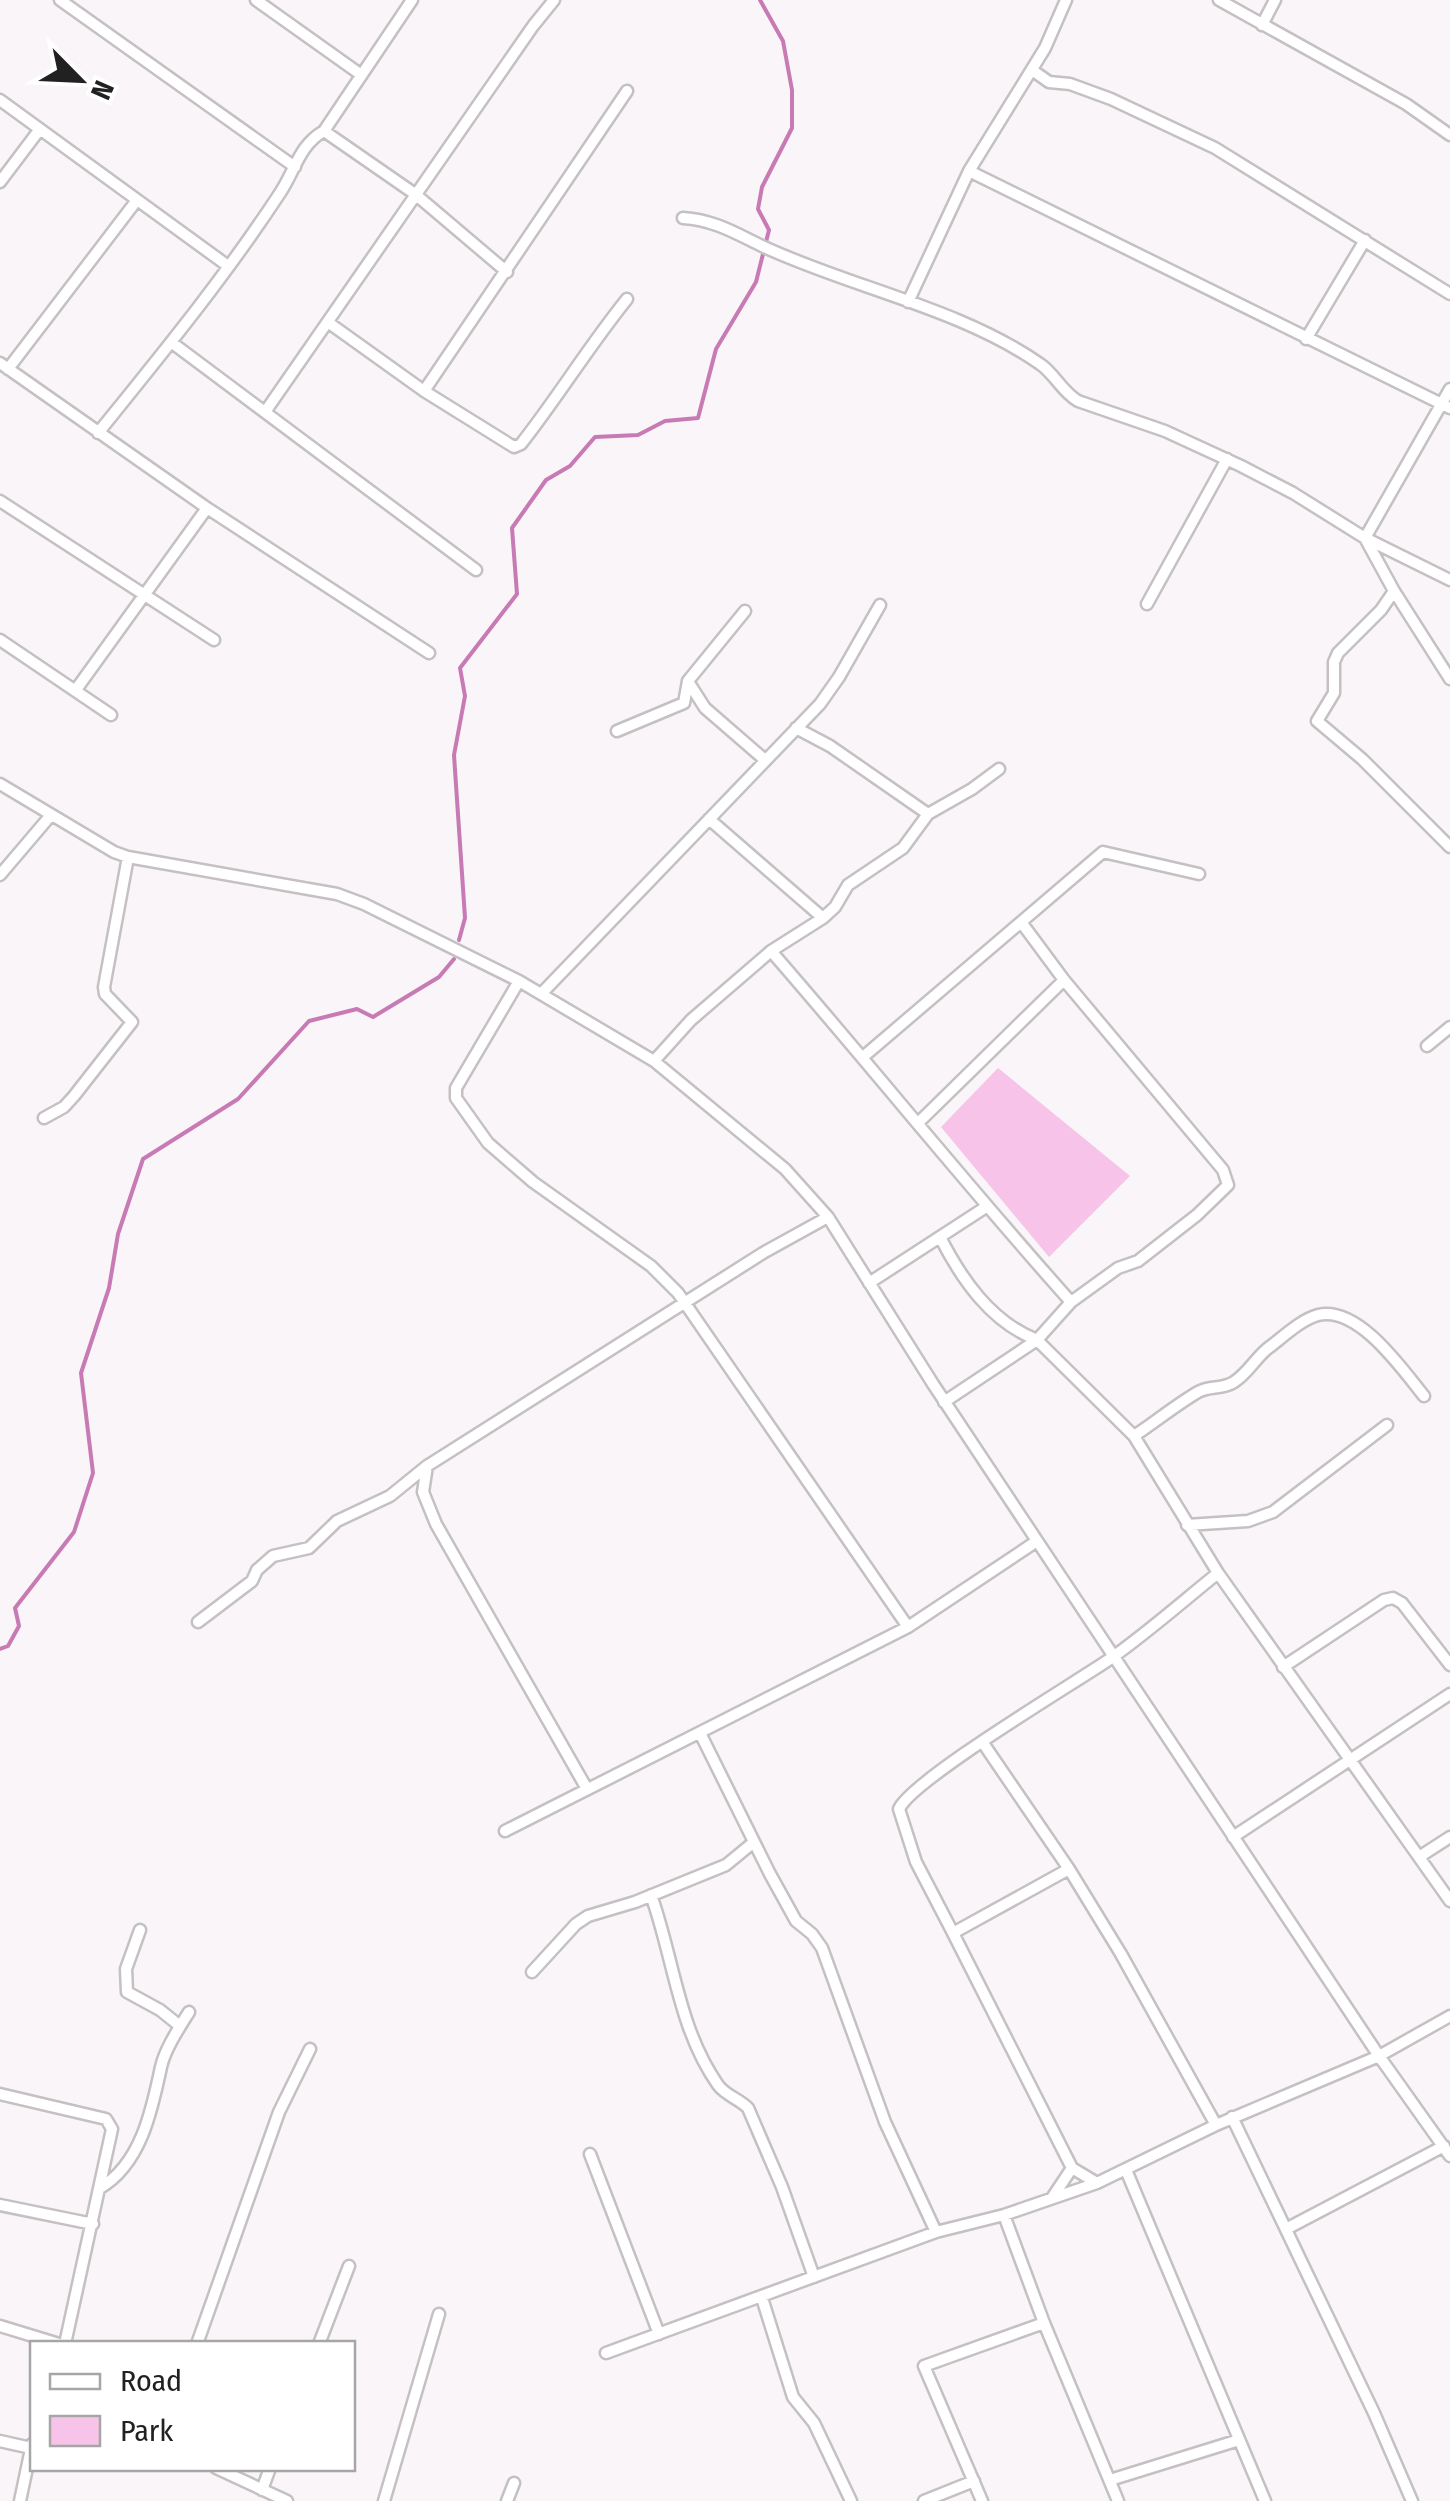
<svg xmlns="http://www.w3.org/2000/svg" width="1450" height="2501" viewBox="0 0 1450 2501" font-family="'Fira Sans Condensed',sans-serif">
  <rect width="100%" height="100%" fill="#f9f5f8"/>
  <!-- green -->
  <path fill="#f7c3e9" d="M998 1068 1130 1176 1049 1257 941 1127Z"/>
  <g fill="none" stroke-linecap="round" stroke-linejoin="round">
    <!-- stream -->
    <path stroke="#c77ab4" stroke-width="4" d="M459 940 465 918 454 755 465 696 460 668 517 594 512 528 546 480 570 466 595 437 638 435 665 421 698 418 716 349 756 282 769 230 758 209 762 187 792 128V90L783 41 760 0
      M0 1649 8 1646 19 1626 15 1608 74 1532 93 1473 81 1373 109 1288 118 1234 143 1159 238 1099 309 1021 357 1009 373 1017 439 977 454 959"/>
    <!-- street casing -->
    <g stroke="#c4c0c3" stroke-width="15">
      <path id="street" d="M60 0 295 167
        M256 0 360 74
        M1219 0 1406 104 1450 135
        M1262 25 1275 0
        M1032 70 1049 82 1070 84 1111 99 1215 148 1450 294
        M0 100 228 266
        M324 131 415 194 507 272
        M969 171 1450 408
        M0 182 40 129
        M683 218C714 220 735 233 762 246 849 287 960 308 1040 364 1055 374 1061 391 1078 401L1165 431 1241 466 1293 493 1365 538 1450 580
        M908 302 969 171 1045 48 1066 0
        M329 323 424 391 514 447 521 444C558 397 589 346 627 299
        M1306 339 1365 240
        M171 342 476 570
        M0 363 207 508 429 653
        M8 369 137 200
        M1450 389 1365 538 1394 591 1450 679
        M424 391 627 91
        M265 412 533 26 554 0
        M98 433C161 355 225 277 280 193 295 171 299 145 324 131L412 0
        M0 501 214 640
        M1394 591 1381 610 1338 653 1334 662V693L1317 721 1362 759 1450 847
        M1147 604 1227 459
        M0 640 111 715
        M689 683 705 708 765 760
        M75 691 207 508
        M796 728 830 746 928 814
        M617 731 684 703 688 681 745 611
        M0 784 114 852 128 857 337 894 364 904 519 981 654 1061 785 1169 828 1217 933 1384 1379 2056 1450 2156
        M709 819 823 918
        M0 875 51 815
        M771 951C872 1067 968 1187 1071 1302
        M519 981 456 1088V1098L488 1143 533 1182 651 1266 678 1293 908 1627
        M541 994 820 704 839 677 880 605
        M1427 1046 1450 1027
        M863 1057 1103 852 1199 874
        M654 1061 691 1020 771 951 823 918 835 907 848 885 903 848 928 814 972 789 999 769
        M44 1118 64 1107 74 1096 132 1022 105 994 104 987 128 857
        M918 1123 1064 980
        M940 1237C962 1280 991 1322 1037 1340L1134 1436 1218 1573 1450 1901
        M869 1283 986 1207
        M944 1402 1037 1340 1071 1302 1118 1268 1138 1261 1197 1215 1228 1185 1223 1170 1064 980 1021 922
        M1134 1436C1155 1422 1176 1405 1198 1392 1210 1385 1222 1390 1234 1382 1247 1374 1255 1359 1267 1349 1282 1338 1300 1320 1318 1315 1358 1305 1402 1369 1424 1396
        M1187 1525 1248 1521 1273 1512 1387 1425
        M198 1622 252 1581 257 1570 273 1556 309 1548 337 1521 390 1496 427 1466
        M1283 1667 1384 1600 1393 1598 1402 1603 1450 1665
        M700 1733 770 1874 796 1921 812 1934 822 1948 885 2122 936 2232
        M983 1743 1069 1869 1121 1954 1216 2125
        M587 1789 436 1524 423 1492 427 1466 763 1253 828 1217
        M505 1831 908 1627 1037 1541
        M1233 1837 1450 1694
        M1419 1857 1450 1837
        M1069 1869 953 1933 916 1862 899 1809C912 1780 1073 1684 1110 1659 1147 1633 1182 1602 1218 1573
        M651 1895C674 1959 678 2028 718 2085 725 2095 739 2099 748 2108L782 2187 814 2277
        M140 1930 126 1969 127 1992 160 2010 180 2026
        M953 1933 1072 2168 1097 2183
        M532 1972 576 1924 588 1916 635 1902 726 1865 754 1842
        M0 2094 106 2119 112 2129 65 2344
        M1232 2117 1374 2413 1412 2501
        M590 2154 659 2334
        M1126 2170 1265 2501
        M100 2188C141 2164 152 2110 161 2067 165 2049 179 2028 189 2012
        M1052 2198 1072 2168
        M0 2205 93 2224
        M1004 2215 1044 2323 1118 2501
        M1286 2229 1444 2146
        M762 2298 793 2397 814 2423 851 2501
        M0 2326 59 2344
        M197 2344 279 2112 310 2049
        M319 2344 349 2266
        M606 2353 936 2232 1004 2215 1097 2183 1216 2125 1379 2056 1450 2016
        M0 2441 31 2448
        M216 2468 287 2501
        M1110 2480 1239 2440
        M262 2490 270 2468
        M20 2501 32 2444
        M384 2501 439 2314
        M507 2501 514 2483
        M924 2501 974 2481
        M982 2501 924 2366 1044 2323"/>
    </g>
    <!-- street -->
    <use href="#street" stroke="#fff" stroke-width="10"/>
  </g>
  <!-- legend -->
  <rect x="30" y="2341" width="325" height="130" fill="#ffffff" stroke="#a7a6a7" stroke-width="2.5"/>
  <rect x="50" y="2374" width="50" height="15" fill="#ffffff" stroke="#a7a6a7" stroke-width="2.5"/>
  <text x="120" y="2391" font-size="30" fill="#222122">Road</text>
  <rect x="50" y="2416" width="50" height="30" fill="#f7c3e9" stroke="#a7a6a7" stroke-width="2.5"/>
  <text x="120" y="2441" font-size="30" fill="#222122">Park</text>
  <!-- north arrow -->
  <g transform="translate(80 80) rotate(114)" stroke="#ffffff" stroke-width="8" paint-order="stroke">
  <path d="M0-8L18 38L0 25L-18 38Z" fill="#222122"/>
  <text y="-15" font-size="28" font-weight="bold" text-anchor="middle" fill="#222122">N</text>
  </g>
</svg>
